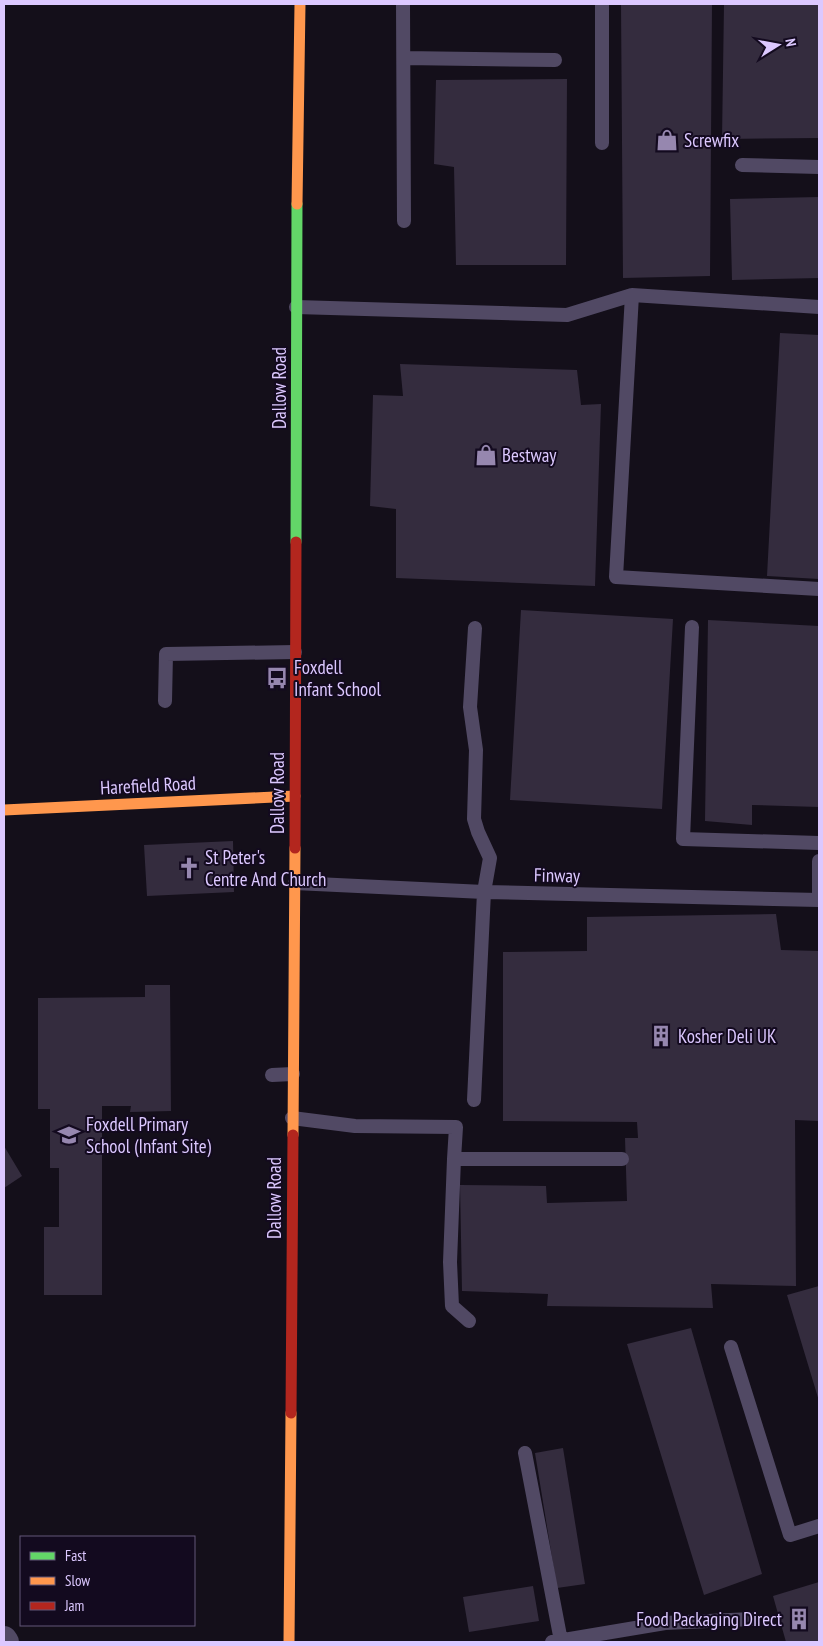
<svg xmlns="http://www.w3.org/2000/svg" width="823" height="1646" viewBox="0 0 823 1646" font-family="'PT Sans Narrow',sans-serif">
  <rect width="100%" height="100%" fill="#140f1a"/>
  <!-- building -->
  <path fill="#342c3e" d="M621 4H712L710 276 623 278Z
    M724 4H819V138L722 139Z
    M567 79 566 265H456L454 167 434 164 436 80Z
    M819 197V278L732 280 730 199Z
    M780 333 819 335V579L767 576Z
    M400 364 577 370 581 405 601 404 595 586 396 578V509L370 506 373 395 403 396Z
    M521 610 673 619 662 809 510 800Z
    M708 620 819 626V807L752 805V825L705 821Z
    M233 841 234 892 147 896 144 845Z
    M776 914 781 950 819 951V1121L795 1120 796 1286 711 1284 713 1308 547 1306 548 1294 462 1291 460 1185 546 1186 547 1203 627 1201 625 1138H638L637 1122 503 1121V952L587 951V917Z
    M145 985H170L171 1111 130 1112 131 1106H102V1295H44V1227H59V1168H50V1109H38V998L145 997Z
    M4 1146 22 1176 4 1188Z
    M819 1286V1401L787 1295Z
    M691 1328 762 1574 704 1595 627 1344Z
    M563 1448 585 1584 557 1588 535 1453Z
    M819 1582V1642H786L773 1596Z
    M533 1586 539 1621 469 1632 463 1597Z"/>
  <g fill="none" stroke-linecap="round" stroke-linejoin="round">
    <!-- lane -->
    <path stroke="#514964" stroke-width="14" d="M403 4 404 221
      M602 4V143
      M404 58 555 60
      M742 165 819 167
      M632 295 616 577 819 589
      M296 307 567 315 632 295 819 307
      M692 627 683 839 819 843
      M165 701 166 654 295 652
      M295 883 484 892 819 900
      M819 900V861
      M272 1075 293 1074
      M474 1100 484 892 490 858 478 832 474 819 476 750 470 707 475 628
      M292 1118 355 1126 456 1127 454 1159H622
      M454 1159 450 1262 452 1306 469 1321
      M731 1347 790 1535 819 1526
      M525 1453 561 1641
      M552 1642 665 1623 752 1619"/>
    <!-- street -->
    <path stroke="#514964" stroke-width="26" d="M4 1639 6 1642"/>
    <!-- fast -->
    <path stroke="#63d668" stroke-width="11" d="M296 542 297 204"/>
    <!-- slow -->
    <path stroke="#ff974d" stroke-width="11" d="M297 204 300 4
      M4 810 295 796
      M293 1135 295 848
      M289 1642 291 1413"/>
    <!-- jam -->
    <path stroke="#b3261e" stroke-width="11" d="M295 848 296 542
      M291 1413 293 1135"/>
  </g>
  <!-- icons -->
  <defs>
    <g id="shop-bare" transform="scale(1.725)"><path d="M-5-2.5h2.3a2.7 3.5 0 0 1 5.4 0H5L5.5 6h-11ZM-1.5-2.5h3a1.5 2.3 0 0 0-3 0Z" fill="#9687af" stroke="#130a1f" stroke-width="2.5" paint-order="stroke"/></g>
    <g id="bus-bare" transform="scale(1.725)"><path d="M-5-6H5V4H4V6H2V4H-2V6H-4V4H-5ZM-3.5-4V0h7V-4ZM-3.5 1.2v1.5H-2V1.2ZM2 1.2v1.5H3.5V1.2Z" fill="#9687af" stroke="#130a1f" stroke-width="2.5" paint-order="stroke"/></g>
    <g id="church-bare" transform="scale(1.725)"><path d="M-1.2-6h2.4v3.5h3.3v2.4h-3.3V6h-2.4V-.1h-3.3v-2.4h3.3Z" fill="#9687af" stroke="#130a1f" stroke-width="2.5" paint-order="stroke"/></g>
    <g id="building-bare" transform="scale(1.725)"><path d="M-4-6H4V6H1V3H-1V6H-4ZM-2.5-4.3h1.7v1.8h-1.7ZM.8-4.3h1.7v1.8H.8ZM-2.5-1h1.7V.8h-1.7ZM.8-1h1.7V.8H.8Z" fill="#9687af" stroke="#130a1f" stroke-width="2.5" paint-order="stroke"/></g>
    <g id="school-bare" transform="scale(1.725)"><path d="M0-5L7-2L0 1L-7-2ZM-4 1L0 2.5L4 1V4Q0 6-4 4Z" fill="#9687af" stroke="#130a1f" stroke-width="2.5" paint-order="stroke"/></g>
  </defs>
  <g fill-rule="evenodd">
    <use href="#shop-bare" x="667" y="140"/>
    <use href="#shop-bare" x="486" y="455"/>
    <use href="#bus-bare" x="277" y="678"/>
    <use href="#church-bare" x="189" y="868"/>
    <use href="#building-bare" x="661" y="1036"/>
    <use href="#school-bare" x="69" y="1135"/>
    <use href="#building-bare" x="799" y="1619"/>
  </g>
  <g text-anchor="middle" stroke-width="4" stroke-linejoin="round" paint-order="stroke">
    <!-- poi labels -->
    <g font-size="19" fill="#dcc8ff" stroke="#130a1f" text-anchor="start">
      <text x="684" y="147">Screwfix</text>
      <text x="502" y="462">Bestway</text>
      <text x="294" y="674">Foxdell<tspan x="294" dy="22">Infant School</tspan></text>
      <text x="205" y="864">St Peter's<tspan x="205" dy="22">Centre And Church</tspan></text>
      <text x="678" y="1043">Kosher Deli UK</text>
      <text x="86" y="1131">Foxdell Primary<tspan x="86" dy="22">School (Infant Site)</tspan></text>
      <text x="782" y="1626" text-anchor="end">Food Packaging Direct</text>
    </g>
    <!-- street labels -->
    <g font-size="19" fill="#dcc8ff" stroke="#130a1f">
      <text transform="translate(279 388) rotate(-90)" y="7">Dallow Road</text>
      <text transform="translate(148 785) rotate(-3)" y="7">Harefield Road</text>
      <text transform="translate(277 793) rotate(-90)" y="7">Dallow Road</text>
      <text transform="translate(557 875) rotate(1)" y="7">Finway</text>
      <text transform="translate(274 1198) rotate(-90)" y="7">Dallow Road</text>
    </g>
  </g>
  <!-- border -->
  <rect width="823" height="1646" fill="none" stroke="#dcc8ff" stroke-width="10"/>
  <!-- legend -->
  <rect x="20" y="1536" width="175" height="90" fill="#130a1f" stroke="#635679"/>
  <rect x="30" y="1552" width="25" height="8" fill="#63d668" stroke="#635679"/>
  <text x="65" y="1561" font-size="15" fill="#dcc8ff">Fast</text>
  <rect x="30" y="1577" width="25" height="8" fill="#ff974d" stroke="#635679"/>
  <text x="65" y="1586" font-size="15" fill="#dcc8ff">Slow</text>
  <rect x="30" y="1602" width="25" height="8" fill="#b3261e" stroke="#635679"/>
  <text x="65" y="1611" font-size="15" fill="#dcc8ff">Jam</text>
  <!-- north arrow -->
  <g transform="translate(778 45) rotate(79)" stroke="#130a1f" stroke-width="4" paint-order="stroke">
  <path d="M0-4L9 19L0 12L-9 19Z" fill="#dcc8ff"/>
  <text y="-8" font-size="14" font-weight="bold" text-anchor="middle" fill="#dcc8ff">N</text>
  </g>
</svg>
